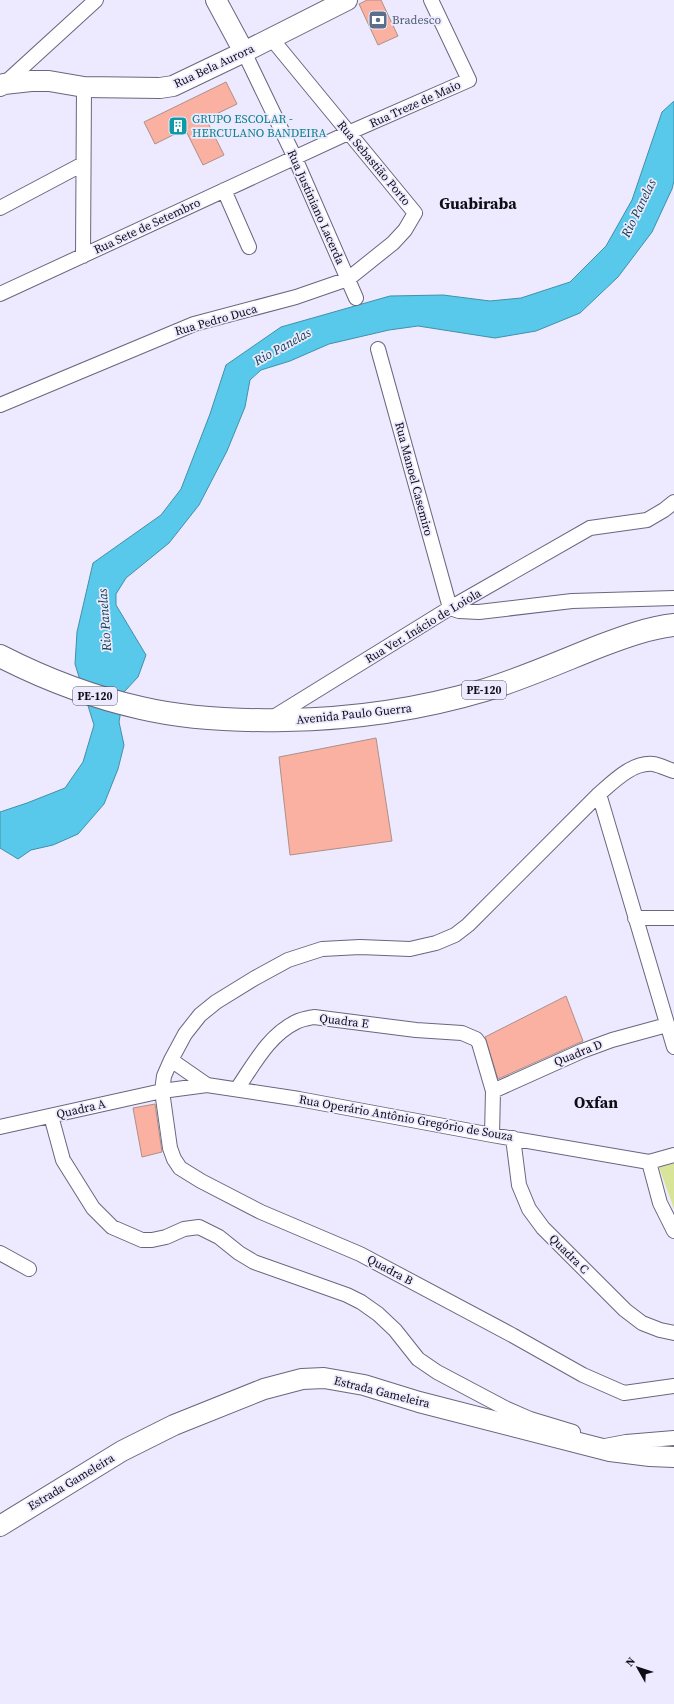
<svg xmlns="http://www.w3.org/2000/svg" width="674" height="1704" viewBox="0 0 674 1704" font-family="'Source Serif 4',serif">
  <rect width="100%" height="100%" fill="#ede9fe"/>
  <!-- green -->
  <path fill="#d8e599" d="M674 1163V1209L659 1167Z"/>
  <!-- water -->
  <path fill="#58c8eb" stroke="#4290aa" d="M674 101V181L672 189 652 232 618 277 580 313 536 331 495 338 418 326 389 330 329 344 290 361 261 370 250 380 245 407 227 451 199 505 169 543 126 578 116 594V605L146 655 138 677 124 692 119 722 124 745 118 769 104 804 78 834 53 845 31 850 18 859 0 848V812L27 803 65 788 83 762 94 725 75 664 77 632 93 563 161 515 181 489 210 414 226 365 281 327 390 296 443 295 490 301 521 298 570 282 606 246 632 200 662 112Z"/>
  <!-- building -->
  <path fill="#fbb1a1" stroke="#ad9089" d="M367 0H381L398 36 378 45 359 4Z
    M226 82 237 104 206 119 224 155 203 165 185 129 155 144 144 122Z
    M376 738 392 841 290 855 279 757Z
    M566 996 583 1041 498 1079 485 1037Z
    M155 1104 162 1152 142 1157 133 1108Z"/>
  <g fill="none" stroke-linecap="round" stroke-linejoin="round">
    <!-- street casing -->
    <g stroke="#6b667e" stroke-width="16">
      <path id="street" d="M244 52 295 158 356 298
        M4 84 96 0
        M224 190 249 247
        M0 208 83 164
        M83 256 84 87
        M0 294 348 133 469 80 431 0
        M378 349 450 608
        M0 405 194 324 296 297 348 279 393 243 405 230 415 213 271 38
        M450 608 459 611 479 612 572 601 674 598
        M272 718 450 608 590 528 647 520 664 510 674 502
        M674 771C667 769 660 765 653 764 632 762 613 782 599 794L468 925 455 935 436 943 410 949 360 947 322 949 288 960 255 978 216 1002 200 1015 185 1034 171 1060 164 1076 162 1091 170 1148 174 1159 180 1168 201 1181 261 1212 360 1254 512 1335 583 1375 624 1393 674 1386
        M599 794 674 1047
        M635 918H674
        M171 1060 207 1085
        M237 1089C254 1064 269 1035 296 1022 302 1019 309 1018 314 1017L416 1030 462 1033 476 1039 479 1043 493 1091 492 1135
        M493 1091 582 1051 612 1040 667 1025
        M51 1116 63 1160 93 1208 112 1227 142 1240H152L166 1237 184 1229 199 1227 219 1237 239 1253 254 1262 347 1295 361 1302 378 1314 395 1330 418 1359 437 1372 505 1408 530 1419 573 1432
        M0 1127 162 1091 207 1085 299 1099 492 1135 649 1162 674 1155
        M513 1138 519 1185 529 1209 543 1228 625 1310 642 1323 660 1330 674 1333
        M649 1162 660 1203 674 1231
        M0 1253 29 1269
        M605 1446 626 1442 674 1438"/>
    </g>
    <!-- secondary casing -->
    <g stroke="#6b667e" stroke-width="22">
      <path id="secondary" d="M216 0 244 52
        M0 86 4 84 31 81H49L84 87 160 88 173 86 244 52 347 0
        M0 1526 122 1451 174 1425 264 1389 302 1379 324 1378 364 1385 419 1402 610 1451 650 1456 674 1457"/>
    </g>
    <!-- primary casing -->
    <g stroke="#6b667e" stroke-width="24">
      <path id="primary" d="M0 656C45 679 92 697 141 708 188 719 237 721 285 720 355 719 418 710 485 690 524 678 562 661 600 646 624 637 648 628 674 625"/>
    </g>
    <!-- street -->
    <use href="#street" stroke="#fff" stroke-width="14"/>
    <!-- secondary -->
    <use href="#secondary" stroke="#fff" stroke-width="20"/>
    <!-- primary -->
    <use href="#primary" stroke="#fff" stroke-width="22"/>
  </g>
  <!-- icons -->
  <defs>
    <g id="bank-square" transform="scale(1)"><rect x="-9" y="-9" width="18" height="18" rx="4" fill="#5c6f8a" stroke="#ede9fe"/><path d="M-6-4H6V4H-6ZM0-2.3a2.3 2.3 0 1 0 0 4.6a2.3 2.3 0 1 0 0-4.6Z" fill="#fff"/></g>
    <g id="building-square" transform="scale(1)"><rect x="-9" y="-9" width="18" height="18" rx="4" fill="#0f9aa8" stroke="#ede9fe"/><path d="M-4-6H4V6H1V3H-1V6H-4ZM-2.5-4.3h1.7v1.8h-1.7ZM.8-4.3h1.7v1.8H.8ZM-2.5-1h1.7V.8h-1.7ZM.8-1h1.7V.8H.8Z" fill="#fff"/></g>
  </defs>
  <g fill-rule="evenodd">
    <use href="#bank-square" x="378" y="20"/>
    <use href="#building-square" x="178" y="126"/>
  </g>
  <g text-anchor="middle" stroke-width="3.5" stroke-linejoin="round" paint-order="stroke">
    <!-- shield labels -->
    <g fill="#ede9fe" stroke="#514e5a" stroke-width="1">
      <rect x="462" y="681" width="44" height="18" rx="3"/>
      <rect x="73" y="687" width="44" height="18" rx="3"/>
    </g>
    <g font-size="11" font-weight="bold" fill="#0e0c14">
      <text x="484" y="694">PE-120</text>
      <text x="95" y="700">PE-120</text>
    </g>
    <!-- service labels -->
    <g font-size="12" fill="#4e5e75" stroke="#ede9fe" text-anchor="start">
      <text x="392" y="24">Bradesco</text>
    </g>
    <!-- street labels -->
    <g font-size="12" fill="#0e0c14" stroke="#ede9fe">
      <text transform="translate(214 66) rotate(-25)" y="4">Rua Bela Aurora</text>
      <text transform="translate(415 104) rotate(-24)" y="4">Rua Treze de Maio</text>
      <text transform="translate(374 163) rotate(50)" y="4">Rua Sebastião Porto</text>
      <text transform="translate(316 207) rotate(66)" y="4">Rua Justiniano Lacerda</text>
      <text transform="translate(147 226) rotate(-25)" y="4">Rua Sete de Setembro</text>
      <text transform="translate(216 320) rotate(-16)" y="4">Rua Pedro Duca</text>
      <text transform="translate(414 479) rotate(75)" y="4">Rua Manoel Casemiro</text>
      <text transform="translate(423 626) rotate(-31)" y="4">Rua Ver. Inácio de Loiola</text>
      <text transform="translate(354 714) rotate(-6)" y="4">Avenida Paulo Guerra</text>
      <text transform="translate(344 1021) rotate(7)" y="4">Quadra E</text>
      <text transform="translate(578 1053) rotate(-22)" y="4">Quadra D</text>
      <text transform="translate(81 1109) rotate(-13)" y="4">Quadra A</text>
      <text transform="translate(406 1118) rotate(10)" y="4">Rua Operário Antônio Gregório de Souza</text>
      <text transform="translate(569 1254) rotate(45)" y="4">Quadra C</text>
      <text transform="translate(390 1270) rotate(28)" y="4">Quadra B</text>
      <text transform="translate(382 1392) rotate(14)" y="4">Estrada Gameleira</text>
      <text transform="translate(71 1482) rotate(-31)" y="4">Estrada Gameleira</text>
    </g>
    <!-- culture labels -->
    <g font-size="12" fill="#0d838f" stroke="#ede9fe" text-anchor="start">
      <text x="192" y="123">GRUPO ESCOLAR -<tspan x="192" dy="14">HERCULANO BANDEIRA</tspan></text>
    </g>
    <!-- water labels -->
    <g font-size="13" font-style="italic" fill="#0a3e4c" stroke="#ede9fe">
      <text transform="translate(638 208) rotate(-64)" y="5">Rio Panelas</text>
      <text transform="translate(282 346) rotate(-29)" y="5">Rio Panelas</text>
      <text transform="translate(104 620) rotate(-94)" y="5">Rio Panelas</text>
    </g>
    <!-- district labels -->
    <g font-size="16" font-weight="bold" fill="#0e0c14" stroke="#ede9fe">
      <text x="478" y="209">Guabiraba</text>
      <text x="596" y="1108">Oxfan</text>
    </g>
  </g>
  <!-- north arrow -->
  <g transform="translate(638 1668) rotate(309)" stroke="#ede9fe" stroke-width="3" paint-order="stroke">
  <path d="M0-3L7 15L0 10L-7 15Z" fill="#0e0c14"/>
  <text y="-6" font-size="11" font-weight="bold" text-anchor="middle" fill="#0e0c14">N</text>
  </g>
</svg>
